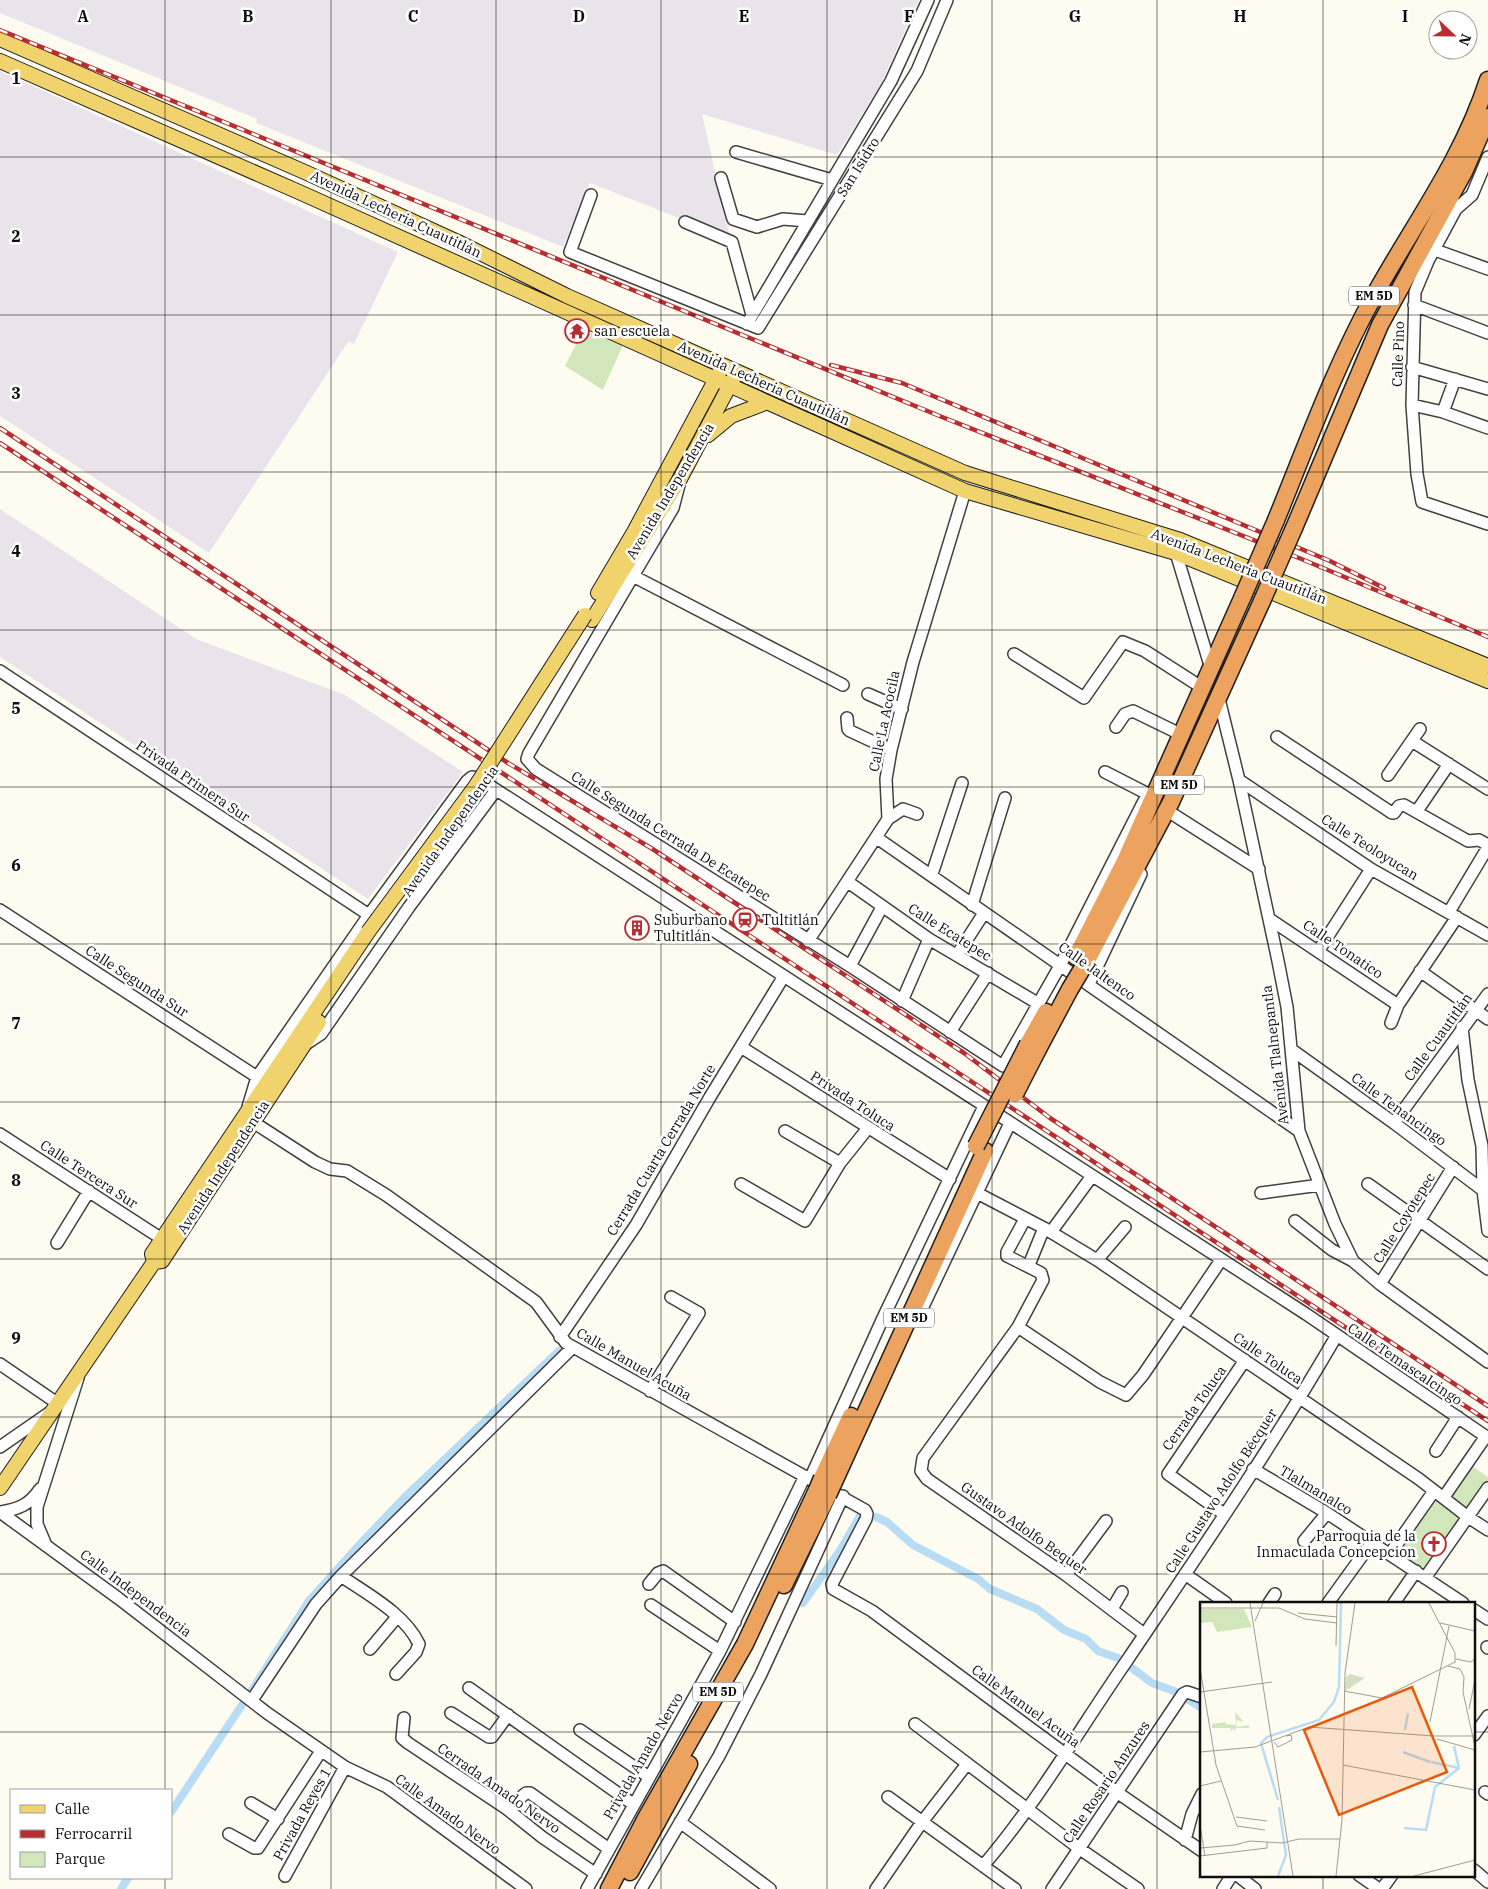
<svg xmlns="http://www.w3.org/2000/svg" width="1488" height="1889" viewBox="0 0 1488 1889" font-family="'IBM Plex Serif',serif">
  <rect width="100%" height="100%" fill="#fefcf0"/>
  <!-- industrial -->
  <path fill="#ebe3ec" d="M0 0H919L880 86 837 155 702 114 730 238 590 183 563 247 256 123 257 119 0 13Z
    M0 71 398 252 354 344 348 342 209 553 0 416Z
    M0 509 196 639 345 695 463 772 368 899 0 657Z"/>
  <!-- green -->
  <path fill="#d1e7bb" d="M583 330 623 345 603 390 565 366Z
    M1469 1464 1488 1477V1486L1471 1510 1453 1499 1451 1491Z
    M1436 1492 1465 1518 1426 1576 1392 1551Z"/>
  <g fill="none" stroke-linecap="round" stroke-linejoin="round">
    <!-- canal -->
    <path stroke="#b7dcf3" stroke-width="8" d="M876 1517 887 1522 913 1545 978 1579 990 1589 1037 1609 1064 1630 1086 1639 1098 1651 1118 1658
      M803 1603 841 1549 861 1514
      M1128 1665 1152 1683 1174 1691 1202 1708
      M252 1690 309 1601 362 1542 404 1498 559 1351
      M171 1812 242 1705
      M121 1889 128 1878"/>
    <!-- minor casing -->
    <g stroke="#414141" stroke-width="14">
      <path id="minor" d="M736 152 832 180
        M1488 157 1472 195 1456 209 1428 261 1415 292 1412 405 1417 474 1422 502 1488 524
        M721 178 733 219 757 227 783 219 807 221
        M591 195 570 252 758 328 917 71 947 0
        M685 222 732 242 752 315
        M1435 250 1488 269
        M1414 305 1488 333
        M747 324 891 81 928 0
        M1412 367 1488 389
        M1412 405 1443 412 1488 428
        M1443 412 1455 379
        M679 485 673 508 529 753 527 759 536 769 850 966 1003 1066 1061 964 1144 801
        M1177 548 1176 553 1209 662
        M633 576 843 685
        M1014 654 1084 698 1123 642 1145 651 1198 685
        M0 671 369 915
        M868 694 902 709
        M1220 703 1239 780 1278 961 1287 1007 1299 1131 1335 1224 1353 1261 1380 1284 1488 1362
        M847 718 848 729 850 731 891 750
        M1116 727 1125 714 1133 711 1178 733
        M1277 737 1392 813H1394L1399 806 1404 805 1468 841 1479 840 1488 845
        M1412 741 1488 789
        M1105 772 1148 794
        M1388 775 1420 729
        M1239 780 1371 869 1488 935
        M1417 811 1449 764
        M1171 813 1259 869
        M888 819 903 809 917 814
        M877 838 1299 1131
        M932 874 962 783
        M848 882 929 939 1039 1004
        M972 905 1005 798
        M0 910 257 1077
        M1449 912 1488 847
        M1271 920 1398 1005
        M808 941 888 819 886 779 891 750 913 662 965 491
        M1319 950 1371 869
        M957 955 984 913
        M850 966 882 907
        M1420 971 1488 1019
        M1089 984 1141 874
        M902 1001 929 939
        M1391 1023 1398 1005 1457 917
        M1462 1027 1468 1080 1482 1146 1483 1190 1488 1231
        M950 1032 988 973
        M306 1044 321 1034 409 907 496 790
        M741 1047 950 1179
        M1292 1050 1394 1123 1488 1194
        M248 1107 257 1077 369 915 467 781 472 777 478 778 1306 1314 1488 1438
        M253 1122 315 1162 330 1169 347 1171 386 1195 536 1302 566 1343 865 1510 867 1514 866 1519 832 1584 833 1589 872 1611 1118 1793 1202 1851
        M1394 1123 1488 994
        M785 1131 840 1163
        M0 1134 162 1239
        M741 1184 805 1221 840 1163 868 1128
        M1368 1184 1488 1269
        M977 1193 1044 1228 1097 1260 1419 1479 1468 1517 1488 1530
        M1261 1193 1320 1185
        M1025 1219 1007 1252V1256L1041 1273 1043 1280 1018 1327 923 1458 921 1471 927 1479 1066 1575 1144 1634
        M1295 1221 1332 1250 1353 1261
        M1051 1232 1092 1176
        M57 1243 89 1191
        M1097 1260 1125 1227
        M1029 1265 1044 1228
        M1380 1284 1453 1167
        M920 1313 1010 1123
        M1018 1327 1100 1382 1126 1395 1143 1375 1221 1260
        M560 1337 636 1225 710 1097 784 976
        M0 1364 57 1403
        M650 1391 699 1313 671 1297
        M0 1447 49 1413
        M1436 1451 1458 1417
        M1253 1469 1327 1513 1463 1603
        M810 1479 883 1318 984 1106
        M1444 1497 1486 1436
        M0 1512 118 1598 267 1713 345 1767 387 1787 526 1889
        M0 1512C19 1509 29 1505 40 1489
        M1224 1514 1168 1474 1245 1360
        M1304 1541 1327 1513
        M45 1543 37 1524V1507L78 1378
        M1390 1554 1434 1491
        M1185 1574 1226 1603
        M1066 1575 1106 1521
        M341 1576C367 1594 405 1614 419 1644L416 1652 396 1674
        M1425 1578 1488 1488
        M649 1584 658 1573 663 1571 735 1622
        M1269 1603 1275 1594
        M1328 1603 1372 1542
        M1394 1603 1416 1571
        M651 1605 720 1651
        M1112 1609 1122 1592
        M1474 1610 1488 1619
        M1487 1647 1488 1648
        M370 1649 397 1617
        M469 1688 633 1804
        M252 1700 316 1604 341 1576 573 1347
        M451 1713 489 1737H492L508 1715
        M404 1718 402 1738 408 1743 507 1809 542 1837 596 1874
        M915 1724 1080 1849 1138 1889
        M580 1730 649 1777
        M1474 1735 1488 1716
        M1485 1792 1488 1794
        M888 1797 1015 1889
        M251 1803 278 1819
        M507 1809 526 1793H530L609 1849
        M680 1822 770 1889
        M229 1834 254 1848H258L321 1751
        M1185 1840 1192 1814 1202 1794
        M983 1866C1037 1803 1079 1730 1126 1662 1198 1555 1272 1447 1337 1335
        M1474 1870 1488 1882
        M1237 1875 1255 1889
        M1359 1875 1379 1889
        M285 1876 345 1767
        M587 1889 720 1651 805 1476
        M641 1889 719 1756 761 1674 843 1496
        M876 1889 922 1822 967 1764
        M1052 1889 1183 1694 1187 1692 1202 1697
        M1223 1889 1232 1875
        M1382 1889 1392 1875"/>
    </g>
    <!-- major casing -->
    <g stroke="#1f1f1f" stroke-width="16">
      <path id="major" d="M0 39 307 173 458 242 567 296 965 473 1180 540 1488 666
        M0 61 299 192 965 491 1176 553 1488 681
        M708 435 731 416 765 403
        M598 593 634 532 719 373
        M592 620 680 479 733 379
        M154 1262 162 1261 319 1022
        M0 1488 154 1262 152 1254 162 1239 368 932"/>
    </g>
    <!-- highway casing -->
    <g stroke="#1f1f1f" stroke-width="19">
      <path id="highway" d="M1276 520C1307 444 1335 366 1375 294 1415 222 1462 160 1488 80
        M1294 528 1380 325 1464 172 1488 117
        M1076 957 1124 863 1243 596
        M1085 964 1171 802 1262 601
        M1028 1044 1046 1012
        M1037 1051 1070 989
        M822 1478 851 1416
        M833 1484 985 1151
        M784 1585 828 1495
        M630 1872 689 1764
        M609 1889 646 1818 745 1644 817 1490"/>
    </g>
    <!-- minor -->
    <use href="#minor" stroke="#fff" stroke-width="11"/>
    <!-- major -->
    <use href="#major" stroke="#f1d36d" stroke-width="14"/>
    <!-- highway -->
    <use href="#highway" stroke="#eca360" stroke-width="16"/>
    <!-- rail casing -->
    <g stroke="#b72d31" stroke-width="4.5">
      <path id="rail" d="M0 30 942 417 1299 558 1488 637
        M831 365 902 383 1330 561 1384 588
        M0 428 508 763 651 848 964 1053 1050 1118 1488 1406
        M0 443 1488 1421"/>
    </g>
    <!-- rail -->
    <use href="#rail" stroke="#fff" stroke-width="2.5" stroke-dasharray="8" stroke-linecap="butt"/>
    <!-- major-bridge casing -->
    <g stroke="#1f1f1f" stroke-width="16" stroke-linecap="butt">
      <path id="major-bridge" d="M368 932 475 787 585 615"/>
    </g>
    <!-- highway-bridge casing -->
    <g stroke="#1f1f1f" stroke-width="19" stroke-linecap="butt">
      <path id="highway-bridge" d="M1243 596 1276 520
        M1262 601 1294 528
        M1070 989 1085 964
        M1015 1094 1037 1051
        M976 1146 1028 1044
        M817 1490 822 1478
        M828 1495 833 1484"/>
    </g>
    <!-- major-bridge -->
    <use href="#major-bridge" stroke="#f1d36d" stroke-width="14"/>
    <!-- highway-bridge -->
    <use href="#highway-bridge" stroke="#eca360" stroke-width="16"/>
  </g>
  <!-- grid -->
  <path fill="none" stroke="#0e0e0e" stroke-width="1" stroke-opacity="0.55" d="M165 0V1790M331 0V1889M496 0V1889M661 0V1889M827 0V1889M992 0V1889M1157 0V1889M1323 0V1603M0 157H1488M0 315H1488M0 472H1488M0 630H1488M0 787H1488M0 944H1488M0 1102H1488M0 1259H1488M0 1417H1488M0 1574H1488M0 1732H1202M1474 1732H1488M1323 1875V1889M165 1878V1889"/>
  <!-- icons -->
  <defs>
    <g id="temple-ring" transform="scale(1.25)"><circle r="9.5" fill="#fff" stroke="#b72d31" stroke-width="1.5"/><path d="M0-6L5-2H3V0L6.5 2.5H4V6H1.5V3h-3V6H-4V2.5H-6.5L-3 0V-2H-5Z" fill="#b72d31"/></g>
    <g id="station-ring" transform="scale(1.25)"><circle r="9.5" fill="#fff" stroke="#b72d31" stroke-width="1.5"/><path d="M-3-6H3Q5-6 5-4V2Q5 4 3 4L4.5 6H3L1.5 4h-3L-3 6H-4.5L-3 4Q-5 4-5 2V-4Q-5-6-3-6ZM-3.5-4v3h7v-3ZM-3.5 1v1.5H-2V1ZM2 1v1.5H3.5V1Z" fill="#b72d31"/></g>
    <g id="building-ring" transform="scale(1.25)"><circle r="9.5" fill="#fff" stroke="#b72d31" stroke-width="1.5"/><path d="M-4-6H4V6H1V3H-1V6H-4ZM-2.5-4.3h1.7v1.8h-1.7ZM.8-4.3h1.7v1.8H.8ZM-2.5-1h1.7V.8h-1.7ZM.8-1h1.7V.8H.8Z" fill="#b72d31"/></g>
    <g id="church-ring" transform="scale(1.25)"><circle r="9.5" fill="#fff" stroke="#b72d31" stroke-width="1.5"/><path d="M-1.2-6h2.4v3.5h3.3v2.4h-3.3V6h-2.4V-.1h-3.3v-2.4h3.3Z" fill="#b72d31"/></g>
  </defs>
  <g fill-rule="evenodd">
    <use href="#temple-ring" x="577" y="331"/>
    <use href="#station-ring" x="745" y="920"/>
    <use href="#building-ring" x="637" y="928"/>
    <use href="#church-ring" x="1434" y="1544"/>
  </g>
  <g text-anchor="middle" stroke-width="5" stroke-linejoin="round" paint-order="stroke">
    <!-- shield labels -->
    <g fill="#fff" stroke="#565656" stroke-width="1">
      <rect x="1349" y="286.5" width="50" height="19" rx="4"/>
      <rect x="1154" y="775.5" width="50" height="19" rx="4"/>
      <rect x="884" y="1308.5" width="50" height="19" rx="4"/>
      <rect x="693" y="1682.5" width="50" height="19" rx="4"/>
    </g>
    <g font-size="12" font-weight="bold" fill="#0e0e0e">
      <text x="1374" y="300">EM 5D</text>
      <text x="1179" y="789">EM 5D</text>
      <text x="909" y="1322">EM 5D</text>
      <text x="718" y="1696">EM 5D</text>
    </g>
    <!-- street labels -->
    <g font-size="14" fill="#0e0e0e" stroke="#fff">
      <text transform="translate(858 167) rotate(-58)" y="5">San Isidro</text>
      <text transform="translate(396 214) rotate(25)" y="5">Avenida Lecheria Cuautitlán</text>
      <text transform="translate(1398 354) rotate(-88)" y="5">Calle Pino</text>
      <text transform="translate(764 383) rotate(24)" y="5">Avenida Lecheria Cuautitlán</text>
      <text transform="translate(670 491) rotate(-59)" y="5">Avenida Independencia</text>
      <text transform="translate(1239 566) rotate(21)" y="5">Avenida Lecheria Cuautitlán</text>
      <text transform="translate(884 721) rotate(-78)" y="5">Calle La Acocila</text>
      <text transform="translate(193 781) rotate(34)" y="5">Privada Primera Sur</text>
      <text transform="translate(450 831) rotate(-55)" y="5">Avenida Independencia</text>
      <text transform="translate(671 836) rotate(32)" y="5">Calle Segunda Cerrada De Ecatepec</text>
      <text transform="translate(1370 847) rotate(32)" y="5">Calle Teoloyucan</text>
      <text transform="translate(950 932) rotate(32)" y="5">Calle Ecatepec</text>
      <text transform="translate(1343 949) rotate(34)" y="5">Calle Tonatico</text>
      <text transform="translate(1097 971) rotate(35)" y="5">Calle Jaltenco</text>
      <text transform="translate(137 981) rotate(33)" y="5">Calle Segunda Sur</text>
      <text transform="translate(1438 1037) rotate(-54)" y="5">Calle Cuautitlán</text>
      <text transform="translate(1275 1055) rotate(-97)" y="5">Avenida Tlalnepantla</text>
      <text transform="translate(853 1101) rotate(33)" y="5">Privada Toluca</text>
      <text transform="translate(1399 1109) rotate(36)" y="5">Calle Tenancingo</text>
      <text transform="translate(661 1150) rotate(-59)" y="5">Cerrada Cuarta Cerrada Norte</text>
      <text transform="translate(223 1167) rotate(-57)" y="5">Avenida Independencia</text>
      <text transform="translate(89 1174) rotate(33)" y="5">Calle Tercera Sur</text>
      <text transform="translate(1404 1218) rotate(-58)" y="5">Calle Coyotepec</text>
      <text transform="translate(1268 1358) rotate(34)" y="5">Calle Toluca</text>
      <text transform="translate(634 1364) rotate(30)" y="5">Calle Manuel Acuña</text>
      <text transform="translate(1405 1364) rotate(34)" y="5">Calle Temascalcingo</text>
      <text transform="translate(1194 1408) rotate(-55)" y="5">Cerrada Toluca</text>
      <text transform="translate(1316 1490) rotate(31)" y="5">Tlalmanalco</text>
      <text transform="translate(1221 1491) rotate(-57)" y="5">Calle Gustavo Adolfo Bécquer</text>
      <text transform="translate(1024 1528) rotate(35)" y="5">Gustavo Adolfo Bequer</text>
      <text transform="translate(136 1593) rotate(37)" y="5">Calle Independencia</text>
      <text transform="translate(1026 1706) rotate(36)" y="5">Calle Manuel Acuña</text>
      <text transform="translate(643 1756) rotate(-60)" y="5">Privada Amado Nervo</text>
      <text transform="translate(1106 1782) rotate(-56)" y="5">Calle Rosario Anzures</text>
      <text transform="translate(499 1788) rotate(35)" y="5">Cerrada Amado Nervo</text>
      <text transform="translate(302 1814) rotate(-61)" y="5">Privada Reyes 1</text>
      <text transform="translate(448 1814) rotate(36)" y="5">Calle Amado Nervo</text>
    </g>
    <!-- poi labels -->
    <g font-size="14" fill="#0e0e0e" stroke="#fff" text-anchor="start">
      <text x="594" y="336">san escuela</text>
      <text x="654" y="925">Suburbano<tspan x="654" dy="16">Tultitlán</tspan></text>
      <text x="762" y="925">Tultitlán</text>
      <text x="1416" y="1541" text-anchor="end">Parroquia de la<tspan x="1416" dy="16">Inmaculada Concepcion</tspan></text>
    </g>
  </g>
  <!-- overview -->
  <g transform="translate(1200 1602)">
    <rect width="275" height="275" fill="#fefcf0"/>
    <path d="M0 7H44L52 25 17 30 12 20 0 21ZM35 110 44 120 37 118 36 125 49 123V126H36L34 129 33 126 30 131 31 126H12V122L26 120 25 122 36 123Z" fill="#d1e7bb"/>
    <path d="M150 72 165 76 145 89 146 75Z" fill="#d5dfc2"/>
    <path fill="none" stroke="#b7dcf3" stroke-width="2.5" d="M205 128 208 111M203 150 230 160M231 160 259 166M78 198 61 141 67 135 119 118 134 100 139 85 141 1M204 226 226 228 235 185 259 166 254 144M78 274 86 253 79 205"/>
    <path fill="none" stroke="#9e9d96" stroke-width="1" d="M50 1 93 274M229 1 255 51V61M0 6H79L105 17 137 21M98 11 137 15M55 19 63 1M240 21 275 29M136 44 137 1M256 57 271 60 275 57M248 64 260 67 264 75 263 90 275 145M0 66 16 163 37 224 65 228M144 89 182 96 255 60M0 90 72 80M269 107 275 78M230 120 249 24M237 137 275 148M74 140 78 145 92 138 91 133 86 134M0 150 55 145 109 125 234 134H275M143 163 275 188M0 184 21 179M36 215 67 219M0 223 5 254M0 246 35 243 50 239 82 241 99 237H140M0 254 67 246V240M136 274 142 218 145 71 155 1M214 274 275 258"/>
    <path fill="#e8590c" fill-opacity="0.15" stroke="#e8590c" stroke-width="2.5" d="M212 85 247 170 139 213 104 128Z"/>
    <rect width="275" height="275" fill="none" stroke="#0e0e0e" stroke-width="2.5"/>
  </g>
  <g font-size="16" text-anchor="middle" font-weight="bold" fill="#0e0e0e" stroke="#fff" stroke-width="5" stroke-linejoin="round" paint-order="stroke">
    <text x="83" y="22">A</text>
    <text x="248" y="22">B</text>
    <text x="413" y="22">C</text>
    <text x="579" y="22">D</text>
    <text x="744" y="22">E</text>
    <text x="909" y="22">F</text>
    <text x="1075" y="22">G</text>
    <text x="1240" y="22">H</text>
    <text x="1405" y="22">I</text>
    <text x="16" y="84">1</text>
    <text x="16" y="242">2</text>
    <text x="16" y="399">3</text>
    <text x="16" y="557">4</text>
    <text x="16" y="714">5</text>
    <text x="16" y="871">6</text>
    <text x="16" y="1029">7</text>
    <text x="16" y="1186">8</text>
    <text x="16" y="1344">9</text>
  </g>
  <!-- legend -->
  <rect x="10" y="1789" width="162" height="90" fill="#ffffff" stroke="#9f9f9f"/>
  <rect x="20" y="1805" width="25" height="8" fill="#f1d36d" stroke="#9f9f9f"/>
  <text x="55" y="1814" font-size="15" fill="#0e0e0e">Calle</text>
  <rect x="20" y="1830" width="25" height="8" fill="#b72d31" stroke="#9f9f9f"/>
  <text x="55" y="1839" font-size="15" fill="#0e0e0e">Ferrocarril</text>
  <rect x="20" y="1852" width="25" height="15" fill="#d1e7bb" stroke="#9f9f9f"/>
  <text x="55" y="1864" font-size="15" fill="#0e0e0e">Parque</text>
  <!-- north arrow -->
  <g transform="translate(1453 35) rotate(112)"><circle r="24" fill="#ffffff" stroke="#9f9f9f"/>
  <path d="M0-4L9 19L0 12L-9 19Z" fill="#b72d31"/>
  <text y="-8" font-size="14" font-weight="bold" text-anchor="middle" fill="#0e0e0e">N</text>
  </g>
</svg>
